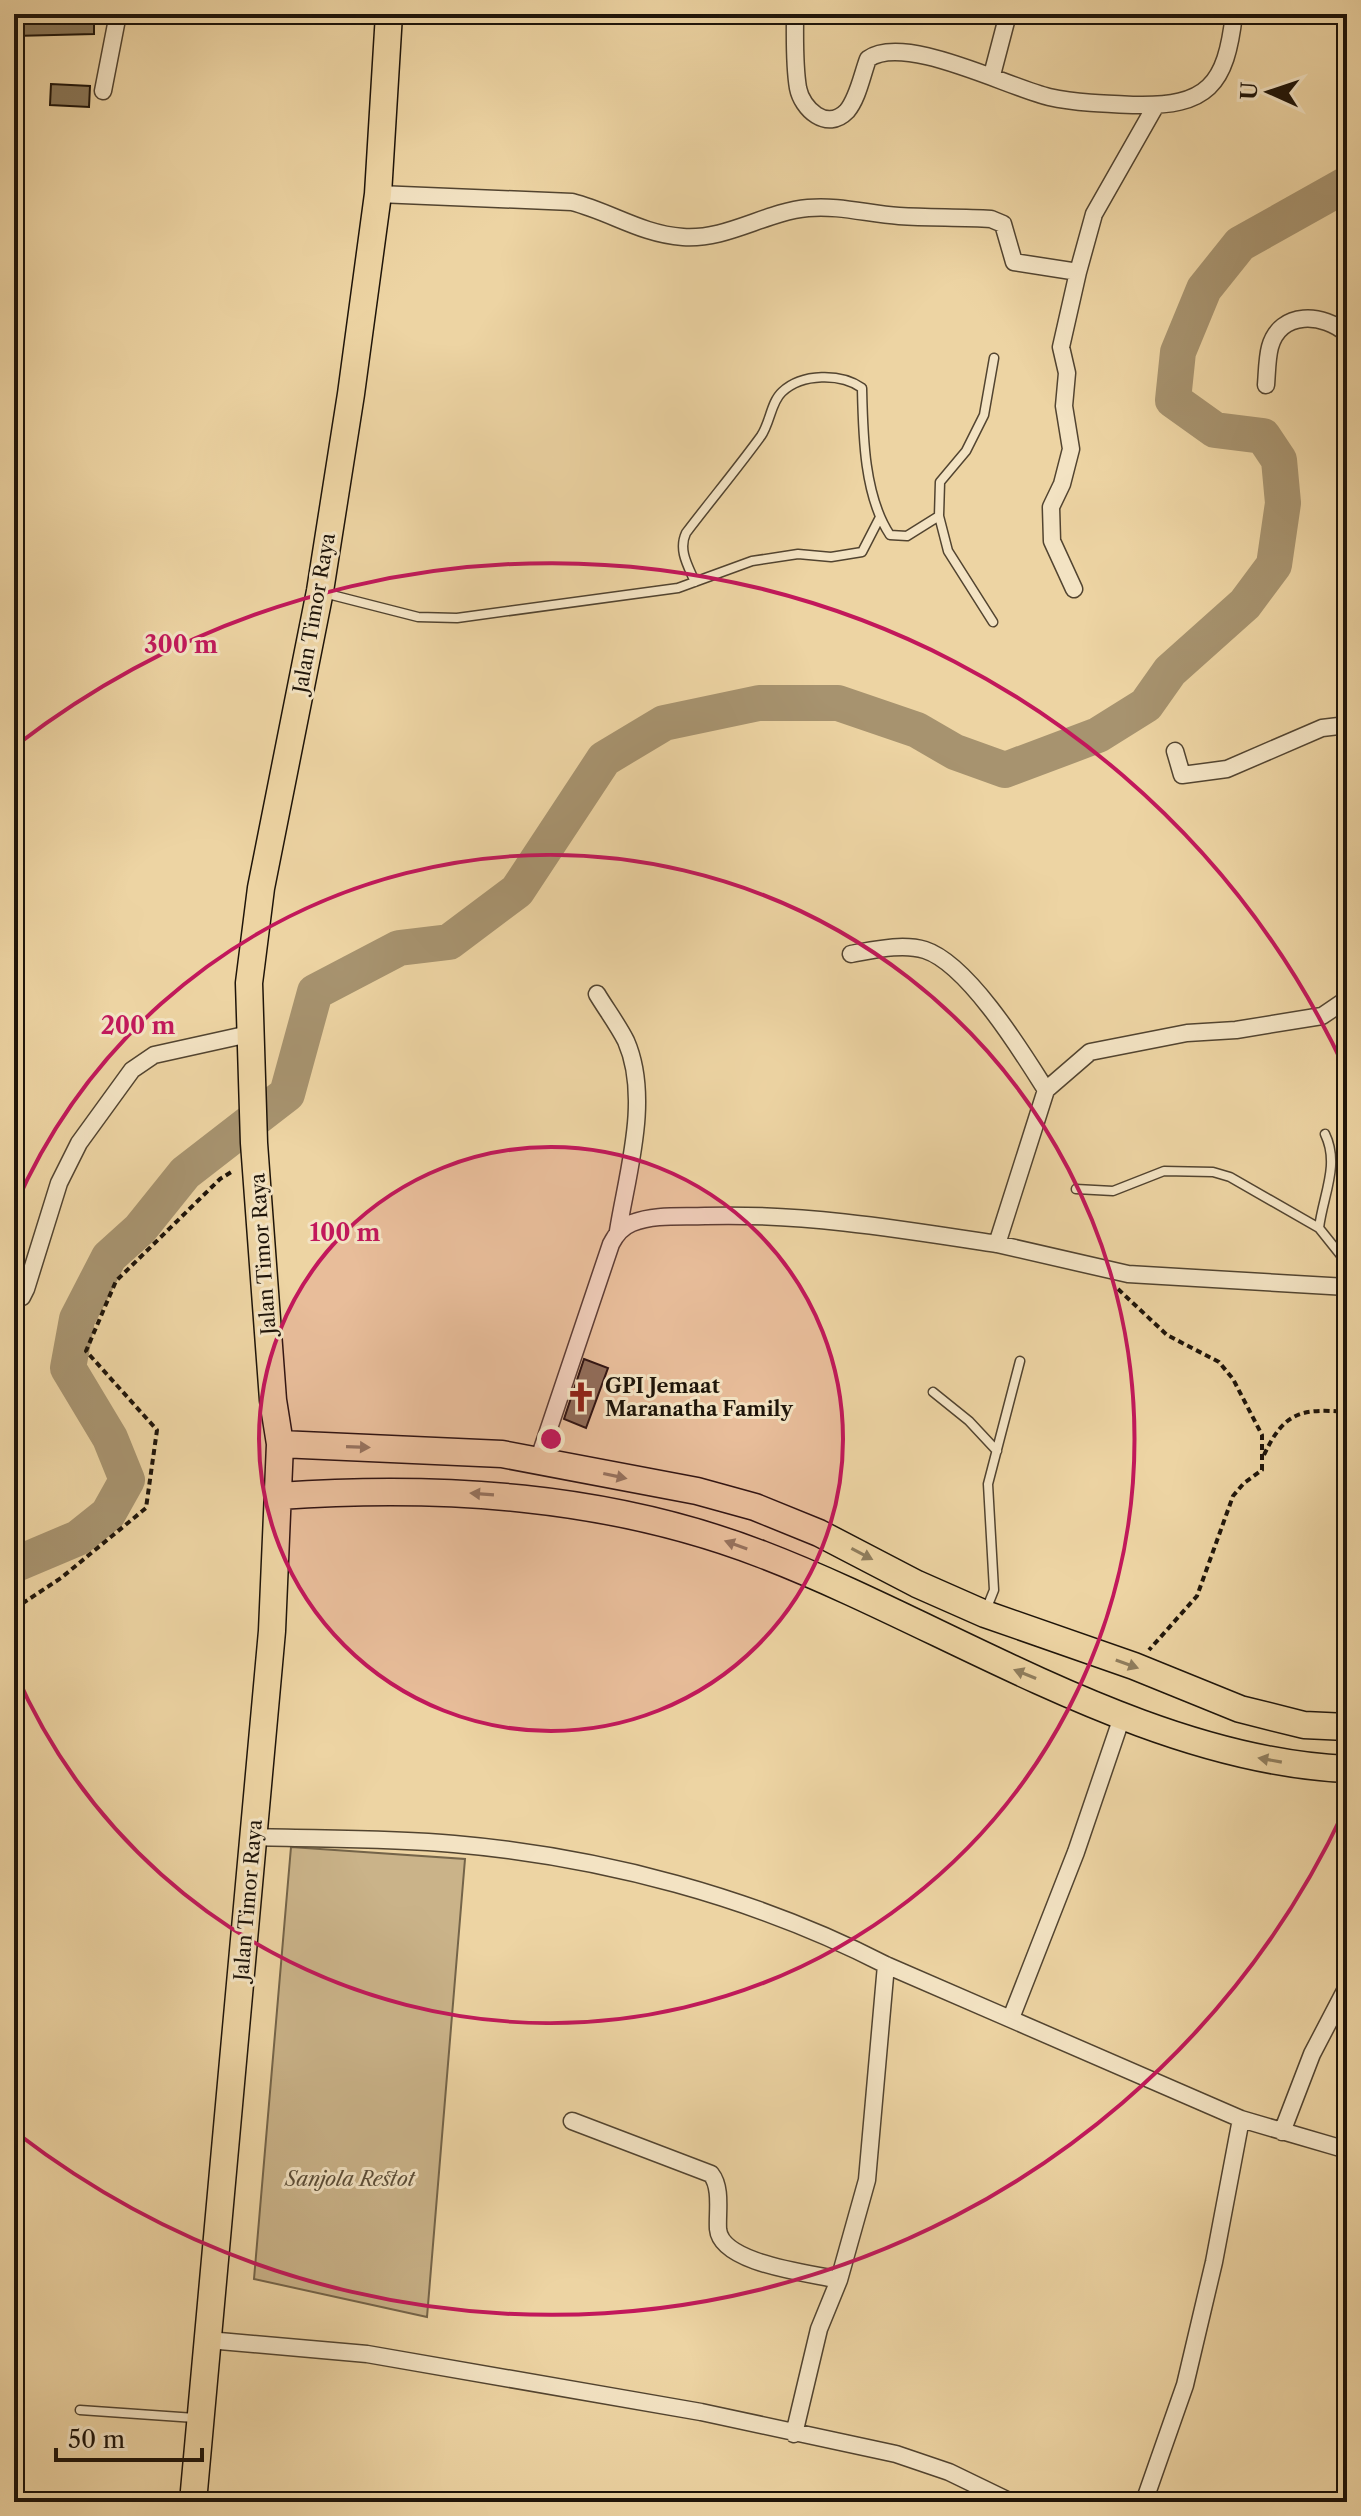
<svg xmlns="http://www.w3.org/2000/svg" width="1361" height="2516" viewBox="0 0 1361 2516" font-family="'Libre Caslon Text',serif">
  <rect width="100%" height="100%" fill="#edd4a3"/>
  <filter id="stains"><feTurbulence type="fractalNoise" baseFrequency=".0025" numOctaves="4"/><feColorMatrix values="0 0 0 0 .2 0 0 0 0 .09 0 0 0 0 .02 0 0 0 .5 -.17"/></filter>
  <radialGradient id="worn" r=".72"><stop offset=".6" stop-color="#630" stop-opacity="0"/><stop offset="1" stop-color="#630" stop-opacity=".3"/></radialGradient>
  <!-- green -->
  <path fill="#cab389" stroke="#746449" stroke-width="2" d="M291 1847 465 1859 427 2317 254 2279Z"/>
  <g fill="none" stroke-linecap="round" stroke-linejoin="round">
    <!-- river -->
    <path stroke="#a7936f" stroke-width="36" d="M14 1565 78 1538 108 1514 127 1480 110 1438 68 1368 77 1319 109 1257 140 1229 185 1173 287 1094 315 992 399 948 449 942 517 891 604 759 664 723 759 703H838L917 730 955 752 1005 770 1098 735 1146 705 1170 671 1245 604 1274 565 1283 503 1279 460 1263 436 1215 430 1173 400 1178 352 1204 289 1240 244 1347 184"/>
  </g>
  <!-- building -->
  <path fill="#8a7859" stroke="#1e1409" stroke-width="2" d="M14 14H94V34L14 36Z
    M51 84 90 86 89 107 50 105Z
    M584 1359 608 1368 586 1428 564 1419Z"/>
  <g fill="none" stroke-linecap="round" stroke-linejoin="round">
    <!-- service casing -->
    <g stroke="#524430" stroke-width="11">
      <path id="service" d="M695 582C688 566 678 550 686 533 711 500 737 469 761 436 770 423 771 402 782 392 802 373 841 373 862 388 863 435 864 496 890 535L907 536 939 516
        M324 593 418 617 457 618 678 588 752 561 798 554 831 557 862 552 879 519
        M993 622 948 551 939 516 940 482 966 451 984 415 994 358
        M1325 1134C1340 1165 1323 1195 1319 1228L1347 1263
        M1076 1189 1113 1191 1164 1171 1213 1172 1230 1177 1319 1228
        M933 1392 969 1421 997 1451
        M986 1610 994 1590 988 1484 1020 1361
        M80 2410 195 2418"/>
    </g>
    <!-- minor casing -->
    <g stroke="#524430" stroke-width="19">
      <path id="minor" d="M795 14C795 38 794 64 798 88 802 109 827 132 847 111 858 98 862 75 868 59 904 33 1007 87 1049 97 1076 103 1106 104 1134 105 1208 107 1226 85 1234 14
        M992 75 1008 14
        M103 91 118 14
        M378 194 572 202C611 212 641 234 683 237 727 240 765 212 808 208 838 205 869 214 899 216 930 218 961 217 991 219L1003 224 1014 262 1078 272 1061 347 1067 373 1064 406 1071 449 1062 484 1051 507 1052 541 1074 589
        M1078 272 1094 214 1156 105
        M1266 385C1267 373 1267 358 1270 347 1280 310 1324 313 1347 334
        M1175 751 1182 775 1227 769 1322 728 1347 725
        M851 954C874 950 902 943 925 950 968 964 1022 1052 1046 1090
        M597 994C606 1009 618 1025 626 1041 651 1098 627 1174 618 1231
        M1347 999 1322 1016 1236 1030 1187 1033 1090 1052 1046 1090 997 1244 1128 1274 1347 1287
        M14 1298 22 1297 26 1289 59 1183 79 1143 132 1070 154 1055 249 1034
        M539 1458 611 1244C616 1234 622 1227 632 1223 655 1214 681 1217 705 1216 803 1213 900 1229 997 1244
        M254 1837C320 1839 388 1838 454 1844 602 1857 754 1897 886 1965L1241 2119 1347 2150
        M1011 2018 1076 1852 1123 1714
        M572 2121 711 2174C722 2188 717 2212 718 2229 721 2264 810 2273 839 2280
        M1282 2132 1312 2054 1347 1987
        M208 2340 367 2354 701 2412 896 2454 949 2472 1011 2502
        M794 2434 819 2329 839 2280 867 2180 886 1965
        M1144 2502 1185 2385 1214 2262 1241 2119"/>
    </g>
    <!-- trunk casing -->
    <g stroke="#1e1409" stroke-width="29">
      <path id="trunk" d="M280 1444 502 1454 697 1491 755 1507 819 1533 917 1584 985 1614 1134 1666 1240 1709 1304 1725 1347 1727
        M279 1496C442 1485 607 1495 761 1554 947 1625 1144 1760 1347 1769
        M193 2502 272 1631 280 1444 273 1400 254 1143 249 983 261 888 320 591 351 394 378 194 389 14"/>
    </g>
    <!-- path -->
    <path stroke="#1e1409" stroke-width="4" stroke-dasharray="6 4" stroke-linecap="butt" d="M1118 1289 1167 1335 1219 1362 1233 1379 1262 1435V1470L1244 1483 1233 1496 1197 1596 1149 1650
      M1264 1455C1284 1412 1301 1408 1347 1412
      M14 1609 61 1578 146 1508 157 1430 86 1351 116 1281 220 1179 233 1171"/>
    <!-- service -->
    <use href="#service" stroke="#f3e3c3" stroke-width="8"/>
    <!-- minor -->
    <use href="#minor" stroke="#f3e3c3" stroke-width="16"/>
    <!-- trunk -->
    <use href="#trunk" stroke="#edd4a3" stroke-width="26"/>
  </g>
  <!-- one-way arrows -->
  <defs><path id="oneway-solid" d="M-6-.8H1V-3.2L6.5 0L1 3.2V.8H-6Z" transform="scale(2)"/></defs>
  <g fill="#907e5e">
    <use href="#oneway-solid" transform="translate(358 1447) rotate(2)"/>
    <use href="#oneway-solid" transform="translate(615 1476) rotate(12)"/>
    <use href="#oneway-solid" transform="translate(482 1494) rotate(-176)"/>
    <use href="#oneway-solid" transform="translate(736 1545) rotate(-160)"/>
    <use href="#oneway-solid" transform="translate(862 1554) rotate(28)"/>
    <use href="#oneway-solid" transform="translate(1127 1664) rotate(20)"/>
    <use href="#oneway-solid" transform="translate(1025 1674) rotate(-158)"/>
    <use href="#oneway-solid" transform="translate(1270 1760) rotate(-170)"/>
  </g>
  <!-- distance rings -->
  <circle cx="551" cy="1439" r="292" fill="#c2185b" fill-opacity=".12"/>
  <g fill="none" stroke="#c2185b" stroke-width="4">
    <circle cx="551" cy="1439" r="292"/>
    <path d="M15 1206A584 584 0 1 1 15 1672"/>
    <path d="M1345 1809A876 876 0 0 1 18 2134M18 744A876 876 0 0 1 1345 1069"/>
  </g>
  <!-- icons -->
  <defs>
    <g id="church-bare" transform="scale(2.4)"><path d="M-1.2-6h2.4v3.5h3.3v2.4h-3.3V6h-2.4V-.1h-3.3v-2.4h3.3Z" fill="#8f2418" stroke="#f3e3c3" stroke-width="2.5" paint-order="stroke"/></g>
  </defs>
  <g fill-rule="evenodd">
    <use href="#church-bare" x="581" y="1397"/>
  </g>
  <g text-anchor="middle" stroke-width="6" stroke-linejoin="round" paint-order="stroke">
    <!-- street labels -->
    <g font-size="20" fill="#1e1409" stroke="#f3e3c3">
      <text transform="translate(314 613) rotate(-80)" y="7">Jalan Timor Raya</text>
      <text transform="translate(263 1254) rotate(-94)" y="7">Jalan Timor Raya</text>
      <text transform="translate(248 1900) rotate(-85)" y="7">Jalan Timor Raya</text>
    </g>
    <!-- poi labels -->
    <g font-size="20" font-weight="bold" fill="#1e1409" stroke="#f3e3c3" text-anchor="start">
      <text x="605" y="1393">GPI Jemaat<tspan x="605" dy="23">Maranatha Family</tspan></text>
    </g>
    <!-- park labels -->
    <g font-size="20" font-style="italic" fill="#5a4c36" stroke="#f3e3c3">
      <text x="350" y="2186">Sanjola Restot</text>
    </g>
  </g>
  <circle cx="551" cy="1439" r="12" fill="#c2185b" stroke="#f3e3c3" stroke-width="4"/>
  <g font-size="24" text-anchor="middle" font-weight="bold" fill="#c2185b" stroke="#f3e3c3" stroke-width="6" stroke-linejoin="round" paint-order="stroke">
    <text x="181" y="653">300 m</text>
    <text x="138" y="1034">200 m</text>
    <text x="345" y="1241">100 m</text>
  </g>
  <!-- margin -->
  <rect width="1361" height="2516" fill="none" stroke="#edd4a3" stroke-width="48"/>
  <rect x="16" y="16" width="1329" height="2484" fill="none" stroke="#1e1409" stroke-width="4"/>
  <rect x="24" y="24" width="1313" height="2468" fill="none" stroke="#1e1409" stroke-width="2"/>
  <!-- north arrow -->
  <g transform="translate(1269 92) rotate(273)" stroke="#f3e3c3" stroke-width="6" paint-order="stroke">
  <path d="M0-6L14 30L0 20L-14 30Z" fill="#1e1409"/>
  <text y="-12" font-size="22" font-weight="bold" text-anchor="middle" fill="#1e1409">U</text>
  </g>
  <!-- scale -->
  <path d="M56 2448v12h146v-12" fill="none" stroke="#1e1409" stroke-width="4"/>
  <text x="68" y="2448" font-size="24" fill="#1e1409" stroke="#f3e3c3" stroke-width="6" paint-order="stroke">50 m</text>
  <rect width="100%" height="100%" filter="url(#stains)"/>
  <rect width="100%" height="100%" fill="url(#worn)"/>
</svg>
